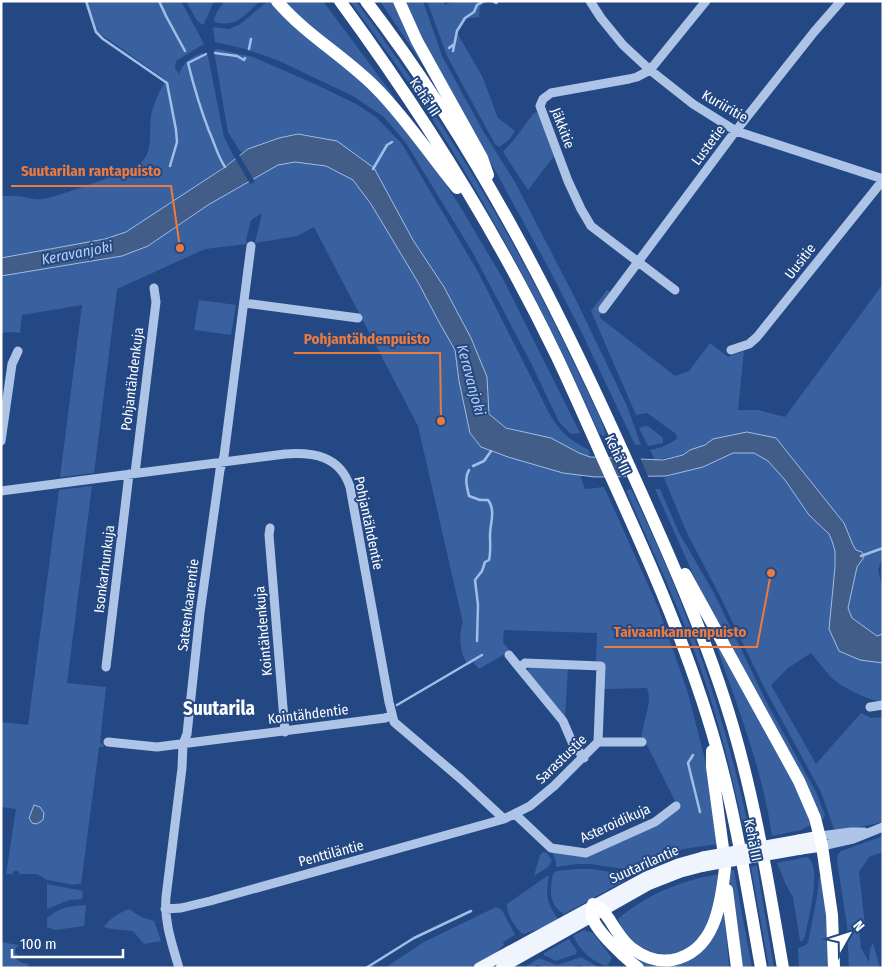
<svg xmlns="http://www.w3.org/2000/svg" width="884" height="969" viewBox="0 0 884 969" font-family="'Fira Sans Condensed',sans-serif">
  <rect width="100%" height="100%" fill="#244883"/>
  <!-- green -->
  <path fill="#3961a0" d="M87 1H181L204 44 176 61 175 68 179 74C183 62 191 57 202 53L208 56 224 137 235 159 139 225 126 232 105 239 1 258V197C18 193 30 201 43 199 57 197 137 169 143 161 153 147 149 131 151 116 153 104 160 90 166 80L98 32Z
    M186 1H214L204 24H201L196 19Z
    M225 1H260C245 15 237 28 214 22 214 14 220 7 225 1Z
    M268 1H271L390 107 437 170 461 208 503 279 580 433 571 434 559 422 531 363 473 253 406 143 384 117 353 96 277 60 245 49 215 42 213 27 229 29 239 25Z
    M284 1H323L395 98 393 99 304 21Z
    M350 1H356C423 92 484 187 536 287 559 331 580 376 601 420L606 435 603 436 599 433C546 315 486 199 414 91 394 60 371 31 350 1Z
    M380 1H395L427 71Z
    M403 1H423L442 56 483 131 516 184 575 298 627 406 641 445H635L582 333 548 267 496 172 442 79Z
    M427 1H443L445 5 453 1H488L480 6 479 17 468 18 456 31 482 76 498 118 515 131 509 140 499 147 495 144 447 56Z
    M217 49 253 57 317 85 356 104 376 117 402 144 477 270 550 415C563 435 569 439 589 450L590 457 533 434 506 427 489 414 487 377 471 338 444 287 413 240 337 141C325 139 310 134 298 134 283 135 254 145 242 153L240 151 228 132 214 51Z
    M537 112 539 113 554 156 528 190 503 152 513 141 534 113Z
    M295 162 326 166 353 179 371 204 419 284 439 322 455 350 459 381 470 433 563 473 580 475 585 489 604 487 658 607 687 690 709 775 718 844 683 849 623 869 590 864H577L556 867V862L552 852 582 856 678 807 647 745H642C639 726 654 706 647 688L605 689 603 688 604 662 596 661 597 633 504 630 503 642 510 651 479 669 473 662 469 665C460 658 458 633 463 623L418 426 314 227 297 236 255 243 262 213 251 220 246 240 247 244 205 249 117 289 94 473 60 477 82 305 22 315 20 333 10 332 1 333V276L121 256 147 246 208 205 278 165Z
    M883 284V554L878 570 883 590V634L877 636 852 618 848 608 857 567 864 557 862 552 856 550 853 545 844 523 776 438 747 432 713 439 705 445 690 450 683 455 655 460 650 450C661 448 668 445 677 439L676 434 647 413 636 415 591 311 607 290 615 295 599 317 675 376 689 371 710 343 728 357 744 351 738 410H758L785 417Z
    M199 300 236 305 231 335 194 330Z
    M645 426H648L663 438V443L648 446 639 428Z
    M746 452 754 453 768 461 785 480 809 515 829 534 832 541 835 551V567L829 629 860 660 883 663V702C867 700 840 687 829 675 823 668 817 660 811 653L788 668 771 685 816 764 861 713 871 718 883 717V822L850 829H834L821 792 766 691 718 592 687 533 664 478 733 453Z
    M92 486 67 683 106 687 100 743 103 744 104 747H99L81 884H74V885L47 880 37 874H20L18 871H14L12 874H6L16 809 1 807V722L28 725 59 490Z
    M631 489C686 601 726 717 751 839L746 840C733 781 720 722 699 664 678 605 651 548 626 490Z
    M655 489H660L679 533 714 593 766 701 816 792 825 815 822 821 702 594Z
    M712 634 798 789 812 824 801 830 772 836C762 766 735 700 712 634Z
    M530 667 568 668 565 718 529 673 528 670Z
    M883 836V852L869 857 859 872 865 925 859 927 861 948 869 962 870 949 873 943 880 968H849L847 925 837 861 838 855 841 851Z
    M543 852 547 853 552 861 548 867 534 876 540 855Z
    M807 857C823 865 808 920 805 936L802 941H800L793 897 786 885 777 863Z
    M757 866V867L774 968H769L751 867Z
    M576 869H592L623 874 626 880 564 914C548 905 550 889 553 874L556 871Z
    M734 870 752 968H739L728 871Z
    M718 874C717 895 713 923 698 940 678 961 645 958 628 935 623 930 620 926 618 919 647 894 681 881 718 874Z
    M547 876H549C545 895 547 903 558 919L545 927 523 934C516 930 506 913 507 904Z
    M819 877H821L824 894 830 968H799L798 948 804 946 808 943 818 891Z
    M47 884 83 891 82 899 69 900 47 909Z
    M86 905 84 926 55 930 47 927V918C60 907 70 906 86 905Z
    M724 906 729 967 646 968 637 962 625 947 679 963Z
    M496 907 502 910 515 935 503 942 504 945 492 956 471 968H385L424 942Z
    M129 909 141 917 154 921 161 941 144 944 133 931 112 929 104 927C110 918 119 913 129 909Z
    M584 930 593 933 612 958 608 965 605 966C589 959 581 951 573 936Z
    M569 939 577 951 576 954 556 961 544 955V953Z
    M1 942 18 945V947H16L15 953 17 954 16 959 22 963 29 964 27 968H1Z
    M581 957 600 968H585L580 965C568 969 548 969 537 965L532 968H524L539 958 557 965Z"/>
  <!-- water -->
  <path fill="#425d87" stroke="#a1bee8" d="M298 134 337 141 374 168 413 240 444 287 471 338 487 377 489 414 506 428 551 438 579 453 590 457 663 460 683 455 690 450 705 445 713 439 747 432 776 438 844 523 853 545 856 550 862 552 864 557 857 567 848 608 852 618 877 636 883 634V663L860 660 839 651 829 629 835 567V551L832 541 829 534 809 515 785 480 768 461 754 453H733L703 467 666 476 595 477 563 473 508 457 481 447 470 433 459 381 455 350 439 322 419 284 371 204 353 180 326 166 295 162 278 165 208 205 148 246 122 256 1 276V258L105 239 126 232 225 167 248 149 279 138Z
    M34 805 40 807 44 813 43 820 37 824 32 823 29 818Z"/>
  <!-- pier -->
  <path fill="#244883" d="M238 153 255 182 250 184 234 156Z
    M617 456 640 457 649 479H627Z"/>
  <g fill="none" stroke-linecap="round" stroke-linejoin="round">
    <!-- stream -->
    <path stroke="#a1bee8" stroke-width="2.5" d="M86 1 96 32 103 39 167 83
      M159 1 166 16 185 51
      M492 1 496 3 498 1
      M449 48 453 45
      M249 49 251 39
      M453 51 457 31 465 18 474 12 477 5 484 1
      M215 53 237 56 244 60 245 58
      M206 54 188 63C194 87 200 108 209 131 215 144 217 155 225 167
      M167 83 176 130 177 142 170 166
      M373 169 387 145 392 142
      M473 466 484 461 491 451
      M469 470C464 478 467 487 469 496L480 500H488C496 510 490 524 490 535 490 544 491 552 489 560L485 562 482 571 475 580 478 605 477 641
      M861 556 883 548
      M397 705 482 655
      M693 755 688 763 700 812
      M366 968 414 938 471 911"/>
    <!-- minor -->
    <path stroke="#adc4e7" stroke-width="9" d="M590 1 601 18 623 45 650 70 693 104 736 131 883 179
      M675 290 591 226 581 209 568 181 540 106 543 99 551 93 629 79 637 77 650 70 706 1
      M244 303 358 318
      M603 309 731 137 814 32 841 1
      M731 350 749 344 757 337 883 180
      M1 441 12 364 18 351
      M135 473 156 302 154 288
      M1 491 285 454C314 452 340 456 350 487L389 702 394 722 461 779 504 819
      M270 528 269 535 285 732
      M509 655 563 721 572 742 584 758
      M106 667 129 474
      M870 707 883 705
      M108 742 157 747 385 718 392 715
      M598 742H642
      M515 814 551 848 586 853 655 822 676 806
      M820 836 851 832H864
      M822 846 853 839 883 827
      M165 909 181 908 210 901 504 819 530 806 554 786 598 742 601 666 525 663 520 668
      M179 968C172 944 164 922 166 897L182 768 183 744 187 734 200 613 220 470 224 456 251 246"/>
    <!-- major -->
    <path stroke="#eff4fd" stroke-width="11" d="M799 840 820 836
      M801 849 822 846
      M479 968 646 877 678 864 703 857
      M501 968 648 885 681 872 704 866"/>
    <!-- highway -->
    <path stroke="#fff" stroke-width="12" d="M277 1C305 34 344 56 375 87 406 118 429 154 457 188
      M340 1C422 113 497 232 557 357 573 391 588 425 603 459 644 549 684 638 712 732 735 809 747 889 761 968
      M366 1C478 147 561 312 635 479 672 561 708 642 733 727 756 806 769 887 783 968
      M399 1 417 41 482 158 488 175
      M685 574 799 781 815 818 822 846 832 915 834 968
      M712 751V767L725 863
      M727 890 737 968
      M638 968C625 958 597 932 592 917 591 913 592 908 593 904 596 906 600 907 603 910 605 912 607 917 609 919 616 930 623 942 633 949 645 958 658 962 672 960 715 952 721 904 725 868"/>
    <!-- major-bridge -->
    <path stroke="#eff4fd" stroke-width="11" d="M703 857 799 840
      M704 866 801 849"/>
  </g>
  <g text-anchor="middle" stroke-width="4" stroke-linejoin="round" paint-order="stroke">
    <!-- street labels -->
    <g font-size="14" fill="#fff" stroke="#244883">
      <text transform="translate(425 97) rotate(56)" y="5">Kehä III</text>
      <text transform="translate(725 106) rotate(30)" y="5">Kuriiritie</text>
      <text transform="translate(563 128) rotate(69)" y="5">Jäkkitie</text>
      <text transform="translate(708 145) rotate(-53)" y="5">Lustetie</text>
      <text transform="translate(800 261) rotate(-52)" y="5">Uusitie</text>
      <text transform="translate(132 379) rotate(-83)" y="5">Pohjantähdenkuja</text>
      <text transform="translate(618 455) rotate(65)" y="5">Kehä III</text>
      <text transform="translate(369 523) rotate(78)" y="5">Pohjantähdentie</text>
      <text transform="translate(104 569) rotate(-83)" y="5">Isonkarhunkuja</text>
      <text transform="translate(188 605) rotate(-83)" y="5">Sateenkaarentie</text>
      <text transform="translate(263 631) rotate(-95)" y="5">Kointähdenkuja</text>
      <text transform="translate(308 714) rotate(-7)" y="5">Kointähdentie</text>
      <text transform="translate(561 759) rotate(-44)" y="5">Sarastustie</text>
      <text transform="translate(615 823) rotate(-24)" y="5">Asteroidikuja</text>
      <text transform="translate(753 840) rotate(79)" y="5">Kehä III</text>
      <text transform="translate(331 853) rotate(-15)" y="5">Penttiläntie</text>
      <text transform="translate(644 864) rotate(-24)" y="5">Suutarilantie</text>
    </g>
    <!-- water labels -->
    <g font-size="15" font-style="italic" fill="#b8ceef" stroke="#244883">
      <text transform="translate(77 253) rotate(-11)" y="5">Keravanjoki</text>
      <text transform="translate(471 380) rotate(75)" y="5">Keravanjoki</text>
    </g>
    <!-- district labels -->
    <g font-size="19" font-weight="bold" fill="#fff" stroke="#244883">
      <text x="219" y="715">Suutarila</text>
    </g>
  </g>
  <!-- callouts -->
  <path fill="none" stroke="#ed7a3d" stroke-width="2" d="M180 248L171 186H11M441 421L440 353H294M771 573L757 647H604"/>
  <g fill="#ed7a3d" stroke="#244883" stroke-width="2">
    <circle cx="180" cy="248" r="5"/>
    <circle cx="441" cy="421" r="5"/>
    <circle cx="771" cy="573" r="5"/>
  </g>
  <g font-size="15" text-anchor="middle" font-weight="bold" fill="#ed7a3d" stroke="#244883" stroke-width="4" stroke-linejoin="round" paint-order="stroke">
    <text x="91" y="176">Suutarilan rantapuisto</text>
    <text x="367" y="344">Pohjantähdenpuisto</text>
    <text x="680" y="637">Taivaankannenpuisto</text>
  </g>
  <!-- border -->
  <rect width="884" height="969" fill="none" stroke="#ffffff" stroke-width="5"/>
  <!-- north arrow -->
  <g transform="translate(849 934) rotate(51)" stroke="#244883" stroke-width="4" paint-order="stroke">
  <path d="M0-4L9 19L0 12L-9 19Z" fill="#ffffff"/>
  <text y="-8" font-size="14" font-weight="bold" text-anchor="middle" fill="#ffffff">N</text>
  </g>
  <!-- scale -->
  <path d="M12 949v8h111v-8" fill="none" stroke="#ffffff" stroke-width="2.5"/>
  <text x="20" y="949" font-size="15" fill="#ffffff" stroke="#244883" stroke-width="4" paint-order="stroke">100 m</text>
</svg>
